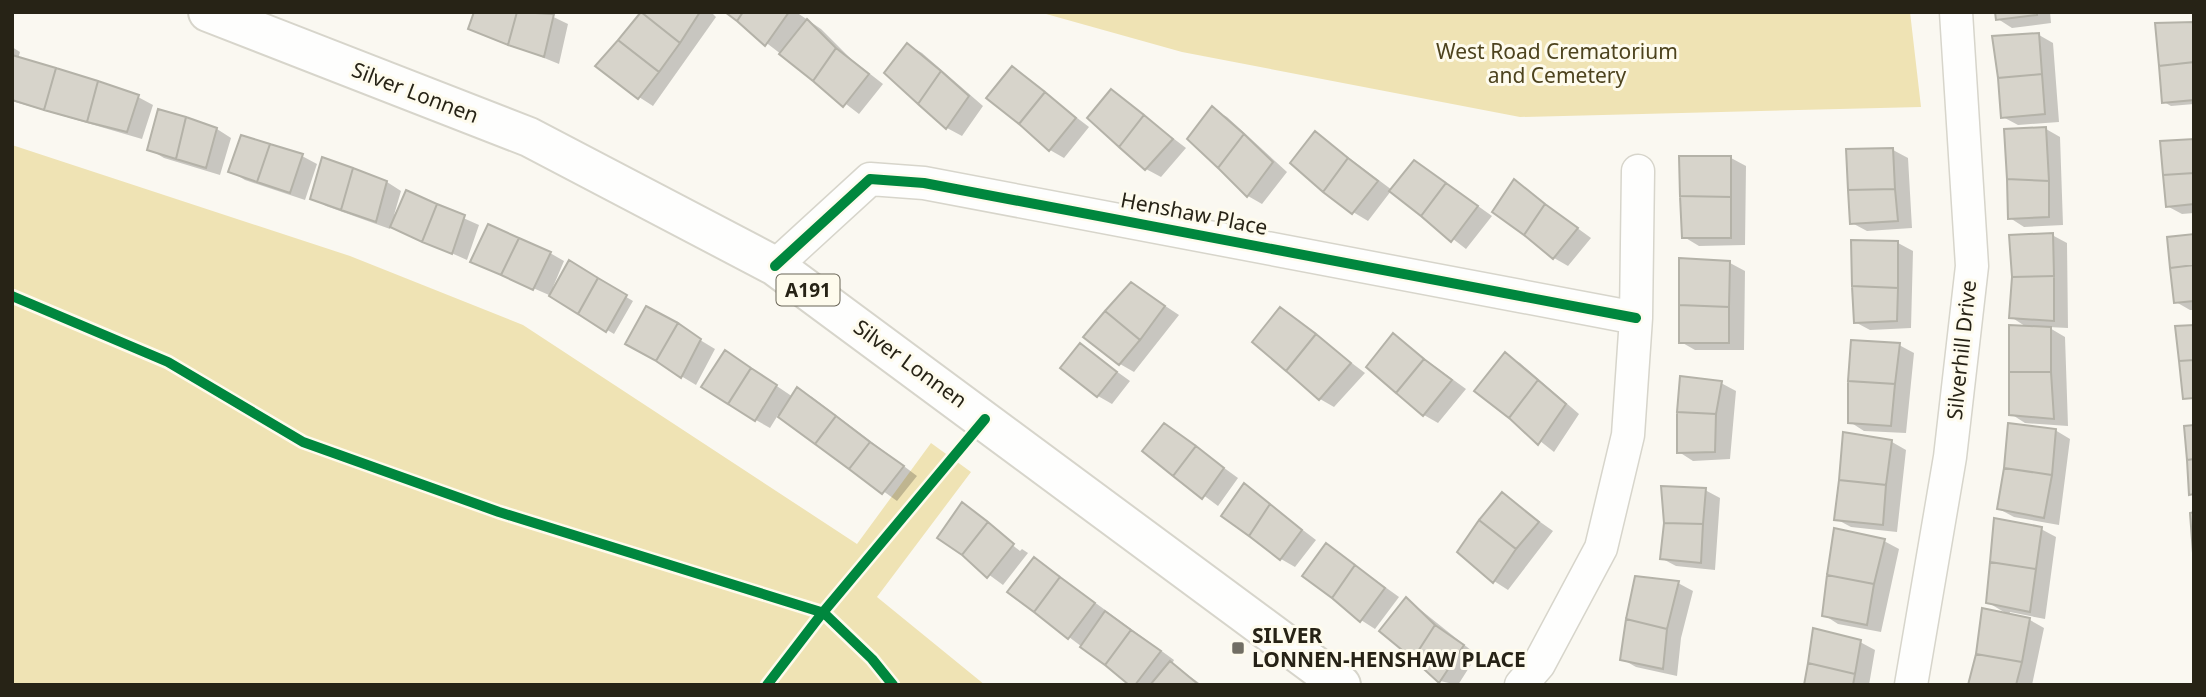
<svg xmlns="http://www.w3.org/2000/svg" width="2206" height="697" viewBox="0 0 2206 697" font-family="'Noto Sans',sans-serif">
  <rect width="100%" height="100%" fill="#faf8f1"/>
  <!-- green -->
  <path fill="#efe3b4" d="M1039 12H1910L1921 107 1520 117 1182 52Z
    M12 145 350 256 523 325 857 544 931 443 971 472 877 597 985 685H12Z"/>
  <!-- shadow -->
  <path fill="#0003" d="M475 12H543L568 24 559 64 471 28Z
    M643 12H711L716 17 653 106 639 97Z
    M726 12H796L821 29 851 59 883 84 859 114Z
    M1997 12H2050L2051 23 2012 28 1998 19Z
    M2194 23V104L2171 106 2164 102Z
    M2039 35 2053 43 2059 122 2018 125 2003 117Z
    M908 45 922 53 983 106 962 136 947 128 886 73Z
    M12 47 20 52 18 59 138 97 153 105 142 139 12 101Z
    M1012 68 1089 127 1064 158 1050 150 989 98Z
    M1111 91 1186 148 1161 177 1146 169 1090 118Z
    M1213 109 1227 117 1287 172 1262 204 1248 196Z
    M217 129 231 138 220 175 164 158 149 149Z
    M2046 129 2060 137 2063 225 2024 227 2010 218Z
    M1316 133 1392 190 1429 171 1492 216 1466 249 1391 191 1368 221 1353 212Z
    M2194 141V213L2182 214 2167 206Z
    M1893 150 1908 158 1912 228 1867 231 1852 223Z
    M302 156 317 164 305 200 245 180 230 171Z
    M1731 158 1746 166 1745 245 1699 246 1684 237Z
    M387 182 401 191 394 215 407 193 479 225 467 260 391 226 390 229 326 206 312 198Z
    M1514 182 1591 238 1568 266 1554 258Z
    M2052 235 2067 243 2068 328 2048 327 2065 337 2068 426 2025 423 2011 414 2028 328 2011 317V236Z
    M2194 235V310H2190L2176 302Z
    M1898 243 1913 251 1911 328 1870 330 1855 322Z
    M550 253 564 261 553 287 611 288 633 301 614 334 549 295 472 261Z
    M1730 263 1745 271 1744 350H1695L1681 342Z
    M1132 284 1179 315 1134 372 1120 364Z
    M647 308 715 349 696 385 628 344Z
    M1280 309 1365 373 1334 407 1320 399Z
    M1393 336 1466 389 1438 423 1424 415Z
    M1080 345 1130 381 1112 404 1098 396Z
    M1899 345 1914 353 1906 433 1864 431 1850 422Z
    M1505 355 1520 363 1579 414 1554 452 1477 391Z
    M740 361 793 397 797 389 812 397 917 476 897 501 778 415 770 428 756 420Z
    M1721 383 1736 391 1730 459 1693 461 1679 452Z
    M1165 425 1238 478 1218 506 1144 451Z
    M2009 425 2055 430 2070 439 2059 525 2014 517 1999 509Z
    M1892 442 1906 450 1897 532 1851 527 1836 519Z
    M1245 486 1316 540 1295 567 1281 559Z
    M1705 490 1720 498 1715 570 1676 566 1661 558Z
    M1502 495 1553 531 1508 590 1494 581Z
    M963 505 1020 551 1022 549 1028 553 1003 585 939 538Z
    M2041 529 2056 537 2045 619 2010 612 2009 615 1987 602Z
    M1884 541 1899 549 1881 632 1838 624 1824 615Z
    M1327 545 1399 597 1375 629 1361 620Z
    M1035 559 1174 660 1172 664 1202 685H1132L1069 637Z
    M1678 583 1693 591 1681 638 1677 676 1636 667 1622 659Z
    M1407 599 1477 655 1458 685 1440 681 1382 631Z
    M1983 611 2030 620 2044 628 2032 685H1970Z
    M1860 642 1875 650 1869 685H1805Z"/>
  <!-- building -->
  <path fill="#d7d4cb" stroke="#b4b2a8" stroke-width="2" d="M474 12H517L508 45 468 29Z
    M517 12 554 14 544 57 508 45Z
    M641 12 680 43 659 72 618 40Z
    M641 12H700L680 43Z
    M725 12H743L737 21Z
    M743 12H789L765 46 737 21Z
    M1995 12H2037V15L1996 20Z
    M807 19 836 48 813 81 779 54Z
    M2194 22V62L2159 66 2155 23Z
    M2039 33 2042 74 1998 78 1992 36Z
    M618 40 659 72 638 99 595 66Z
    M907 43 941 71 918 104 884 73Z
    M836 48 869 74 843 107 813 81Z
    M12 55 56 68 44 110 12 100Z
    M2194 62V100L2162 103 2159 66Z
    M1012 66 1045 92 1019 124 986 98Z
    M56 68 98 81 87 122 44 110Z
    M941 71 969 96 946 129 918 104Z
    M2042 74 2045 114 2001 118 1998 78Z
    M98 81 139 95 127 132 87 122Z
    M1111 89 1144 115 1119 147 1087 118Z
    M1045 92 1076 118 1049 151 1019 124Z
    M1212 106 1244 134 1218 168 1187 139Z
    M158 109 186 117 176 159 147 150Z
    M1144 115 1173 139 1145 170 1119 147Z
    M186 117 217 128 206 168 176 159Z
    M2046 127 2049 181 2007 179 2004 129Z
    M1315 131 1348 158 1323 192 1290 163Z
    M1244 134 1273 162 1247 197 1218 168Z
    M241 135 270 144 257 182 228 172Z
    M2194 139V173L2163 175 2160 141Z
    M270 144 303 154 290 193 257 182Z
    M1893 148 1895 189 1848 190 1846 149Z
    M1679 156H1731V197L1680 196Z
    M322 157 353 168 341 210 310 199Z
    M1348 158 1378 181 1352 214 1323 192Z
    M1414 160 1446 183 1421 216 1389 191Z
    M353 168 387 181 376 222 341 210Z
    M2194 173V204L2166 207 2163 175Z
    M1514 179 1545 204 1524 235 1492 212Z
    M2007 179 2049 181V217L2008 219Z
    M1446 183 1478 206 1451 242 1421 216Z
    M1895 189 1898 221 1850 224 1848 190Z
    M406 190 437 204 422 242 390 227Z
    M1680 196 1731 197V238H1682Z
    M437 204 465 215 452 254 422 242Z
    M1545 204 1578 228 1553 259 1524 235Z
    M488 224 519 238 501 275 470 262Z
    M2053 233 2054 276 2012 277 2009 235Z
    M2194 234V265L2170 268 2167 237Z
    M519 238 551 252 533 290 501 275Z
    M1851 240 1898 241V288L1852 286Z
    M1679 258 1730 261 1729 307 1679 305Z
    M569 260 598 278 578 314 549 296Z
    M2194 265V301L2174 303 2170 268Z
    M2054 276V321L2009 318 2012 277Z
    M598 278 627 295 606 332 578 314Z
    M1131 282 1165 306 1140 340 1105 311Z
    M1852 286 1898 288 1897 321 1854 323Z
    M1679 305 1729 307V343H1679Z
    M646 306 678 323 656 361 625 344Z
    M1280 307 1316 334 1286 371 1252 342Z
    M1105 311 1140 340 1119 365 1083 337Z
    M678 323 701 339 681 378 656 361Z
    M2009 325 2051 327V372H2009Z
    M2194 325V360L2179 361 2175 326Z
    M1393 333 1424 359 1396 393 1366 367Z
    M1316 334 1351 363 1319 400 1286 371Z
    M1851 340 1900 343 1895 384 1848 381Z
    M1080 343 1117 372 1097 397 1060 368Z
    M725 350 751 368 728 404 701 387Z
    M1505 352 1538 380 1509 418 1474 391Z
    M1424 359 1452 380 1423 416 1396 393Z
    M2194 360V398L2183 399 2179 361Z
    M751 368 777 385 755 421 728 404Z
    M2009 372H2051L2054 419 2009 415Z
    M1680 376 1722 381 1716 414 1677 412Z
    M1538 380 1566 404 1538 445 1509 418Z
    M1848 381 1895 384 1891 426 1848 423Z
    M797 387 836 416 815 444 778 417Z
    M1677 412 1716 414 1715 452 1677 453Z
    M836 416 870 442 849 469 815 444Z
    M1164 423 1196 446 1173 476 1142 451Z
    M2008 423 2056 429 2052 475 2004 468Z
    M2194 425V459L2187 460 2184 426Z
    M1843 432 1892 440 1886 485 1839 480Z
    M870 442 904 466 882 494 849 469Z
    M1196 446 1224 468 1202 499 1173 476Z
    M2194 459V494L2189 495 2187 460Z
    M2004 468 2052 475 2044 518 1997 509Z
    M1839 480 1886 485 1883 525 1834 520Z
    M1244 483 1270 504 1249 536 1221 516Z
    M1661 486 1706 488 1703 524 1664 523Z
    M1502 492 1539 522 1516 549 1479 520Z
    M962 502 988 522 962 555 937 538Z
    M1270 504 1302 530 1280 560 1249 536Z
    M2194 512V553H2193L2190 513Z
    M1994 518 2042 527 2036 569 1990 562Z
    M1479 520 1516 549 1493 583 1457 552Z
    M988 522 1014 544 987 578 962 555Z
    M1664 523 1703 524 1701 563 1660 559Z
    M1834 528 1885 539 1874 584 1827 575Z
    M1326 543 1355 565 1332 598 1302 576Z
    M1034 557 1060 577 1034 612 1007 592Z
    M1990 562 2036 569 2030 612 1986 603Z
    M1355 565 1385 588 1360 622 1332 598Z
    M1827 575 1874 584 1867 625 1822 616Z
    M1635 576 1679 581 1667 629 1626 619Z
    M1060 577 1095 603 1068 639 1034 612Z
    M1406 597 1435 625 1413 659 1379 631Z
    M1982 608 2030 618 2022 662 1976 654Z
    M1105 611 1131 630 1105 665 1080 647Z
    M1626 619 1667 629 1663 669 1620 660Z
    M1435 625 1464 645 1439 683 1413 659Z
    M1813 628 1861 640 1855 674 1808 663Z
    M1131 630 1161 651 1135 685H1129L1105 665Z
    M1976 654 2022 662 2016 685H1968Z
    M1170 661 1199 685H1150Z
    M1808 663 1855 674 1853 685H1804Z"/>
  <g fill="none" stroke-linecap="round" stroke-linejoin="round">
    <!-- minor casing -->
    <g stroke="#d7d5cb" stroke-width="35">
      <path id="minor" d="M775 266 870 179 924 183 1636 318
        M1521 685 1539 664 1601 548 1628 435 1636 318 1638 171
        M1911 685 1950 457 1972 266 1956 12"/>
    </g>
    <!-- primary casing -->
    <g stroke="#d7d5cb" stroke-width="42">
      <path id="primary" d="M208 12 529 137 775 266 1341 685"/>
    </g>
    <!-- minor -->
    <use href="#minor" stroke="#fefefd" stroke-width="32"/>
    <!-- primary -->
    <use href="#primary" stroke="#fefefd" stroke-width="38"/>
    <!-- cycleway casing -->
    <g stroke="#fefbed" stroke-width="15">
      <path id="cycleway" d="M775 266 870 179 924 183 1636 318
        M12 296 168 362 303 442 499 512 824 613 872 659 893 685
        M767 685 820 616 985 419"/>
    </g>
    <!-- cycleway -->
    <use href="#cycleway" stroke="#00873e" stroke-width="10"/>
  </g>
  <!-- markers -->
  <rect fill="#716e63" stroke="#fefbed" stroke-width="2.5" x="1231" y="641" width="14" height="14" rx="3.5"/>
  <g text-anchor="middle" stroke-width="6" stroke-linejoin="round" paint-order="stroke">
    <!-- shield labels -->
    <rect fill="#fefbed" stroke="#686456" stroke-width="2" x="776.5" y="274.5" width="63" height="31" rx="5"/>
    <g font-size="19" font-weight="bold" fill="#272316">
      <text x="808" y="297">A191</text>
    </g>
    <!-- park labels -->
    <g font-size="21" fill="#4d431e" stroke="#fefbed">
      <text x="1557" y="59">West Road Crematorium<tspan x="1557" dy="24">and Cemetery</tspan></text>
    </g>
    <!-- street labels -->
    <g font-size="21" fill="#272316" stroke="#fefbed">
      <text transform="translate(415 93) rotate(21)" y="7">Silver Lonnen</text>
      <text transform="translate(1194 214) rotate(11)" y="7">Henshaw Place</text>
      <text transform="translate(1962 350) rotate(-84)" y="7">Silverhill Drive</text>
      <text transform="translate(910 364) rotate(36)" y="7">Silver Lonnen</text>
    </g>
    <!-- poi labels -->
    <g font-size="21" font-weight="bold" fill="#272316" stroke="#fefbed" text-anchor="start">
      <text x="1252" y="643">SILVER<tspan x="1252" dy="24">LONNEN-HENSHAW PLACE</tspan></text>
    </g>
  </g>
  <!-- border -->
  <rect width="2206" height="697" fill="none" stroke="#272316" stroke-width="28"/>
</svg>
